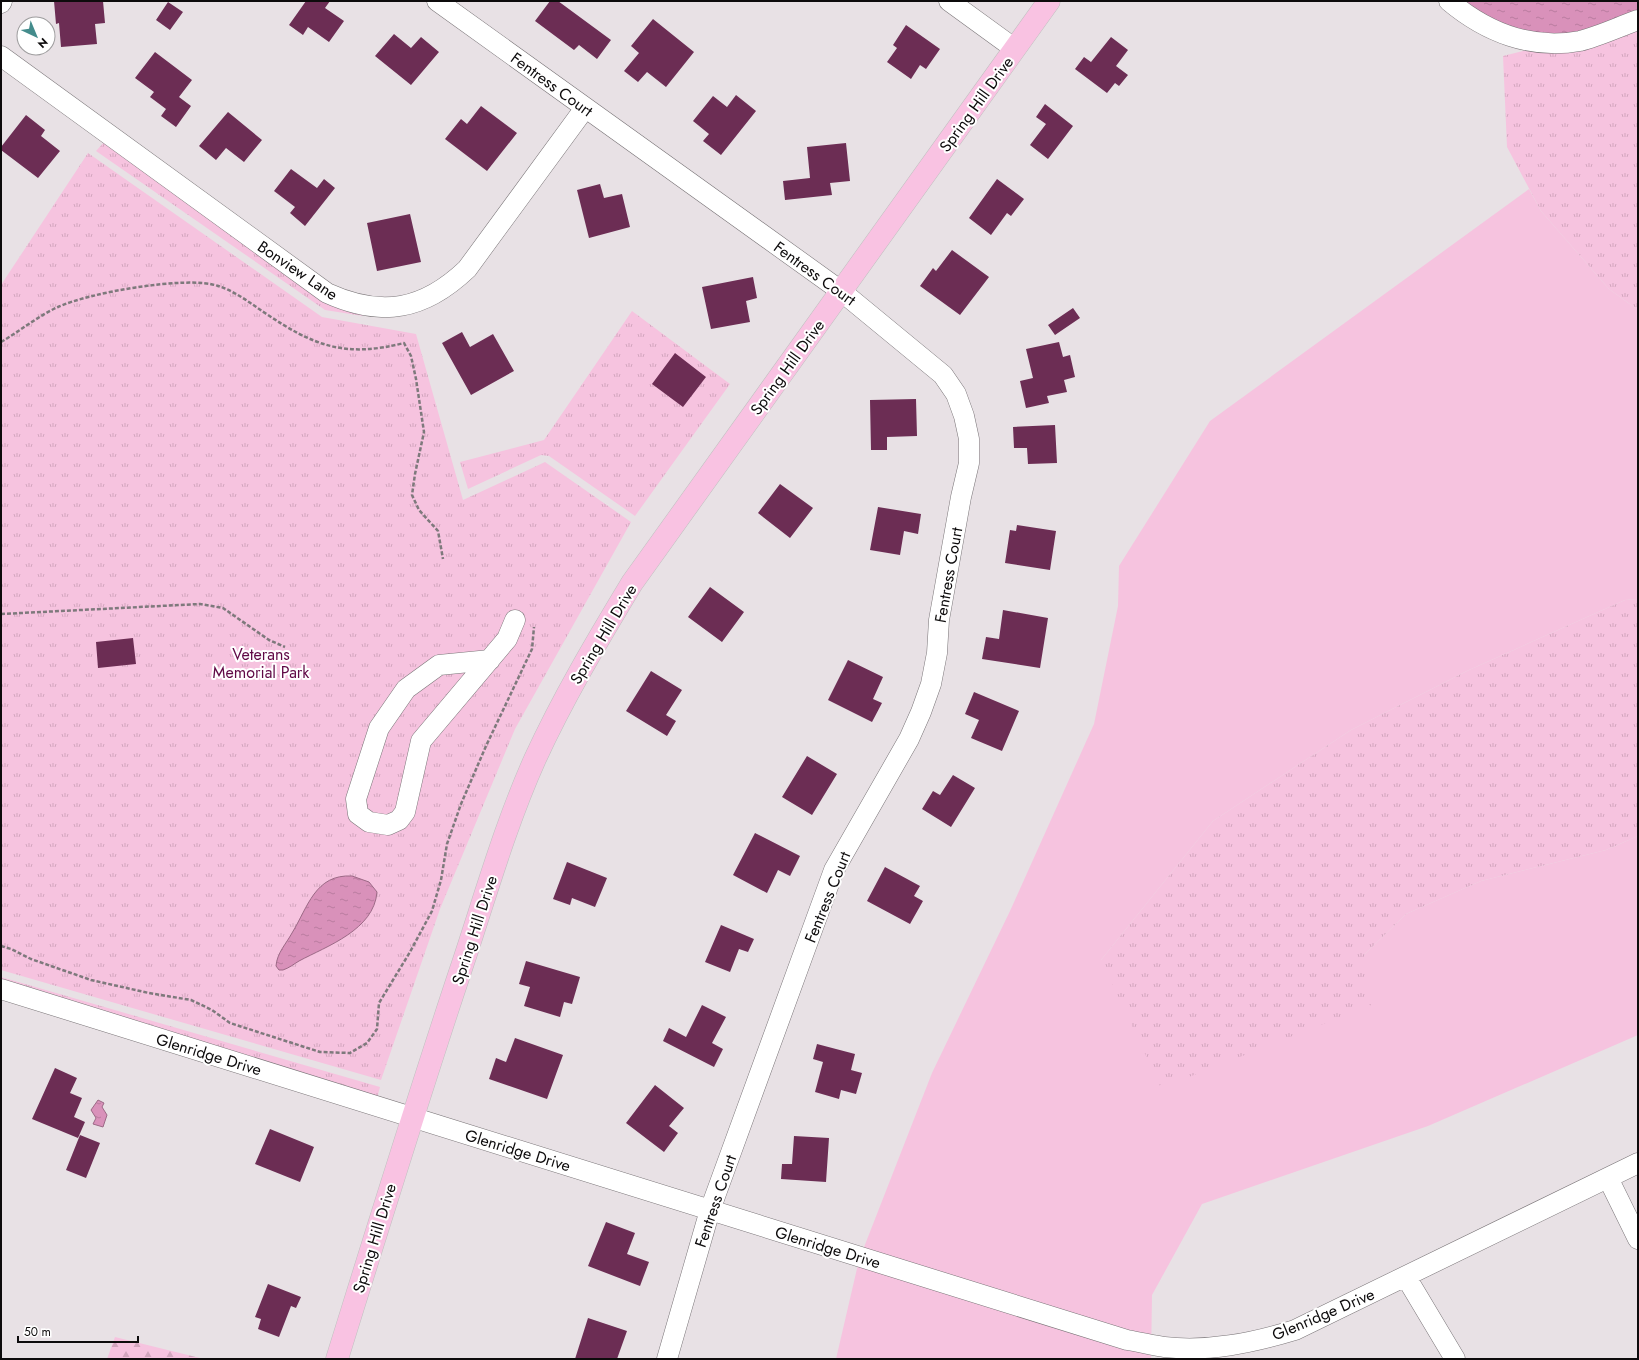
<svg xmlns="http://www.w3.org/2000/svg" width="1639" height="1360" viewBox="0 0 1639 1360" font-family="Jost,sans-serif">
  <defs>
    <pattern id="forest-firs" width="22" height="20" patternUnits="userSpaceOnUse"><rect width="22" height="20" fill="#f6c3df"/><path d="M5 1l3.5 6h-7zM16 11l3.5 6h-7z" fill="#d2a6be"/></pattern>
    <pattern id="park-tufts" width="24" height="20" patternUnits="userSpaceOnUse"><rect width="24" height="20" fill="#f6c3df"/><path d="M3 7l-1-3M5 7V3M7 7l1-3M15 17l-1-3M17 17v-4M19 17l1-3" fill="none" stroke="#d2a6be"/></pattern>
    <pattern id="water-ripples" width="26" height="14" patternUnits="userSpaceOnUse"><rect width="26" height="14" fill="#d991ba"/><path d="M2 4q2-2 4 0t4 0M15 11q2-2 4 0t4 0" fill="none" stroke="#b97c9f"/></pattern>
  </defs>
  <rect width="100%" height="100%" fill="#e8e1e5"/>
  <!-- grass -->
  <path fill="#f6c3df" d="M1529 189 1541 211 1609 289 1638 310V599L1625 600 1469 670 1351 730 1213 821 1101 960 1364 955 1406 914 1481 881 1606 850 1638 836V1035L1428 1126 1202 1204 1152 1295 1151 1359H836L859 1260 932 1073 1010 911 1094 724 1118 606 1119 566 1210 421Z"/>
  <!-- forest -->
  <path fill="url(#forest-firs)" d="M115 1337 204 1359H107Z"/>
  <!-- park -->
  <path fill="url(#park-tufts)" d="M1638 22V310L1609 289 1541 211 1507 147 1503 56Z
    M106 140 339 298 363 316 325 310 96 151Z
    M88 153 322 317 416 334 463 500 545 462 631 522 515 729 440 909 381 1080 1 970V285Z
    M632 311 730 384 635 516 549 456 541 455 468 489 460 462 544 440Z
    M1638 599V836L1606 850 1481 881 1406 914 1364 955 1371 1005 1161 1088 1101 960 1213 821 1351 730 1469 670 1625 600Z
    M1 977 380 1087 374 1109 1 980Z"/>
  <!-- water -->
  <path fill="url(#water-ripples)" stroke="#9c6986" d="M1453 1H1638V22L1526 50Z
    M352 876 369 882 377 892C374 930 327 946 299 961 294 964 289 968 283 970H279L276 966C277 953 286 944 292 933 308 907 315 874 352 876Z
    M98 1100 104 1103 102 1107 107 1115 103 1127 93 1124 96 1118 91 1110Z"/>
  <!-- building -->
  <path fill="#6c2d54" d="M54 1H103L105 23 95 24 97 44 61 47 59 23 56 24Z
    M306 1H330L325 8 344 21 329 42 308 27 303 35 289 25Z
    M550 1H558L611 40 597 59 579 45 574 50 535 21Z
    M168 2 183 12 170 30 156 20Z
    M653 19 694 52 666 87 647 72 638 82 624 71 639 53 631 46Z
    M906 25 940 49 926 69 920 65 911 79 887 62 897 48 893 45Z
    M394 34 411 48 421 37 439 52 411 85 375 56Z
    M1111 37 1128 50 1116 66 1128 75 1119 86 1115 83 1107 93 1075 69 1084 57 1091 62Z
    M155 52 192 80 179 97 191 106 176 127 161 116 166 109 150 97 154 92 135 78Z
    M736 95 756 111 721 155 703 141 709 134 693 121 713 96 727 107Z
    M1045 104 1073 126 1048 159 1030 145 1046 124 1036 117Z
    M481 106 517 133 487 171 445 139 461 119 467 124Z
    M228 112 262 140 244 162 226 148 216 160 199 146Z
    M26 115 45 130 41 136 60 151 38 178 1 150V147Z
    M846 143 850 181 830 183 832 195 785 200 783 181 810 178 807 147Z
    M291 169 317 188 324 179 335 188 305 226 290 213 295 207 274 191Z
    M997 179 1024 199 1011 216 1007 213 991 235 969 218Z
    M600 184 604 198 622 194 630 227 589 238 577 190Z
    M410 214 421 262 377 271 367 223Z
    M952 250 989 277 960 315 920 286 933 268 936 271Z
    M753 277 757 298 746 301 750 322 711 329 702 287Z
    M1073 308 1080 318 1055 335 1048 325Z
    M462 332 470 347 493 334 514 371 471 395 442 343Z
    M1059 342 1063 357 1070 355 1075 377 1064 380 1067 392 1047 396 1049 403 1026 408 1020 381 1033 378 1026 349Z
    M675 353 706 377 683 407 652 384Z
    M916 399 917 436 887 437V450H871L870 400Z
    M1055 425 1057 463 1028 464 1027 448H1014L1013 427Z
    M780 484 813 508 790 538 758 513Z
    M878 507 921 514 918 534 904 531 900 555 870 550Z
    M1017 525 1056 531 1050 570 1005 563 1010 530 1016 531Z
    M710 587 744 612 722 642 688 617Z
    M1003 610 1048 618 1040 668 982 659 986 637 999 639Z
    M133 638 136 664 98 668 96 642Z
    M848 660 883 677 873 699 882 703 872 722 828 700Z
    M651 671 682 690 666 715 676 721 667 736 626 711Z
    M974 692 1019 711 1002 751 971 738 979 720 965 714Z
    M807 756 837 774 812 815 782 797Z
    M953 775 975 788 951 827 922 809 933 791 940 795Z
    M755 833 800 856 790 876 778 870 767 893 733 875Z
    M567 862 607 878 595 907 572 898 570 905 553 899Z
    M885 867 920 886 914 896 923 901 910 924 867 901Z
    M721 925 754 939 748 952 739 949 730 972 705 962Z
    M526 961 580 977 572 1004 564 1002 560 1017 524 1006 530 987 519 984Z
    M702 1005 726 1017 712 1043 723 1049 714 1067 663 1041 669 1028 686 1037Z
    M515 1038 563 1055 547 1099 489 1079 496 1058 506 1062Z
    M817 1044 855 1054 851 1070 862 1073 856 1094 841 1090 839 1099 815 1092 823 1062 813 1059Z
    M55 1068 77 1078 70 1093 82 1098 74 1117 85 1122 78 1138 32 1119Z
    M655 1085 684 1108 669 1126 678 1133 664 1152 626 1123Z
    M270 1129 314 1147 300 1182 255 1164Z
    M80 1135 100 1143 86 1178 66 1170Z
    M794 1136 829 1138 826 1182 781 1179 782 1164H792Z
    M606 1222 635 1233 627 1254 649 1262 640 1286 588 1266Z
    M268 1284 301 1297 296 1308 291 1306 279 1337 258 1329 261 1319 255 1317Z
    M588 1318 627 1331 617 1359H575Z"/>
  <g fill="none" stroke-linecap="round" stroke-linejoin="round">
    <!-- minor casing -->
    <g stroke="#7a7578" stroke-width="21">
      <path id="minor" d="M437 1 841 291 943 375 956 394 964 416 969 439V463L961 497 939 620 937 653 931 684 921 712 909 739 834 870 710 1210 667 1359
        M949 1 1015 49
        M1449 1C1486 32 1531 50 1580 41 1597 37 1621 26 1638 20
        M1 3 2 1
        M1 56 327 293C382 318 424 310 467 269L585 108
        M490 660 439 665 406 689 379 728 356 799 358 814 369 822 388 825 399 820 405 812 421 741 507 639 515 620
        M1 989 1127 1340C1139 1342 1152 1345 1164 1347 1209 1352 1252 1343 1295 1330L1638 1163
        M1608 1178 1638 1239
        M1406 1277 1455 1359"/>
    </g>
    <!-- major casing -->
    <g stroke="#c0c0c0" stroke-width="23">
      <path id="major" d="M337 1359C377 1230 417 1101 460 972 484 901 504 828 535 759 563 698 597 641 632 583L1049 1"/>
    </g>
    <!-- path -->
    <path stroke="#7e797c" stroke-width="2.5" stroke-dasharray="4 2" stroke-linecap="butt" d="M1 342C20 331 38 316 58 307 88 293 187 275 218 286 235 291 250 303 265 313 314 346 345 358 404 343L411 356 416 379 424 432 415 474 412 495 419 510 438 531 443 559
      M1 614 200 604 223 608 269 640 285 647
      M1 946 11 949 31 959 91 980 149 993 191 1000 212 1010 230 1023 320 1052 350 1053 367 1043 377 1029 379 1003 410 952 432 911 441 880 447 844 461 804 486 746 532 649 534 627"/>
    <!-- minor -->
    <use href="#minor" stroke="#fff" stroke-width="20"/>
    <!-- major -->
    <use href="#major" stroke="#f9c2e2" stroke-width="22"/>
  </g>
  <g text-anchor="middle" stroke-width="4" stroke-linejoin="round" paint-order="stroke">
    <!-- street labels -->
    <g font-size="16" fill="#0d0b0c" stroke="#fff">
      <text transform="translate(552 84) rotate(36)" y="6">Fentress Court</text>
      <text transform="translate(976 104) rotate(-54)" y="6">Spring Hill Drive</text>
      <text transform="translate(298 270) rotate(34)" y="6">Bonview Lane</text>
      <text transform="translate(815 273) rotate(36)" y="6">Fentress Court</text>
      <text transform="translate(787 367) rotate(-54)" y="6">Spring Hill Drive</text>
      <text transform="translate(948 575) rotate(-80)" y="6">Fentress Court</text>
      <text transform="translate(603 634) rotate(-59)" y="6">Spring Hill Drive</text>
      <text transform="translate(827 897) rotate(-68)" y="6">Fentress Court</text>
      <text transform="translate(474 930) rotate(-72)" y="6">Spring Hill Drive</text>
      <text transform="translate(209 1054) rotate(17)" y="6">Glenridge Drive</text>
      <text transform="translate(518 1150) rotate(17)" y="6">Glenridge Drive</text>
      <text transform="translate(715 1201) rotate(-71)" y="6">Fentress Court</text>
      <text transform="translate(374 1238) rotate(-73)" y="6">Spring Hill Drive</text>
      <text transform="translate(828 1247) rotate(17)" y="6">Glenridge Drive</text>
      <text transform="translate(1323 1314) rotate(-23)" y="6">Glenridge Drive</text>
    </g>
    <!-- park labels -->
    <g font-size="16" fill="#5f0845" stroke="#fff">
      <text x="261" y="660">Veterans<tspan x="261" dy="18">Memorial Park</tspan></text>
    </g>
  </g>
  <!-- border -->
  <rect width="1639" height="1360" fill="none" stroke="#0d0b0c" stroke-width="4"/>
  <!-- north arrow -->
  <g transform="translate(36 36) rotate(136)"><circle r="19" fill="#ffffff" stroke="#9e9d9e"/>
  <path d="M0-3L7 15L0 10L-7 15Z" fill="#448c8c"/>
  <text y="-6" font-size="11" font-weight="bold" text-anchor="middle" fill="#0d0b0c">N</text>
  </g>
  <!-- scale -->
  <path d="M18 1336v6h120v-6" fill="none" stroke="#0d0b0c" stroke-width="2"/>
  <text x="24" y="1336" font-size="12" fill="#0d0b0c" stroke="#ffffff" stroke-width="3" paint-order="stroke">50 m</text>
</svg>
